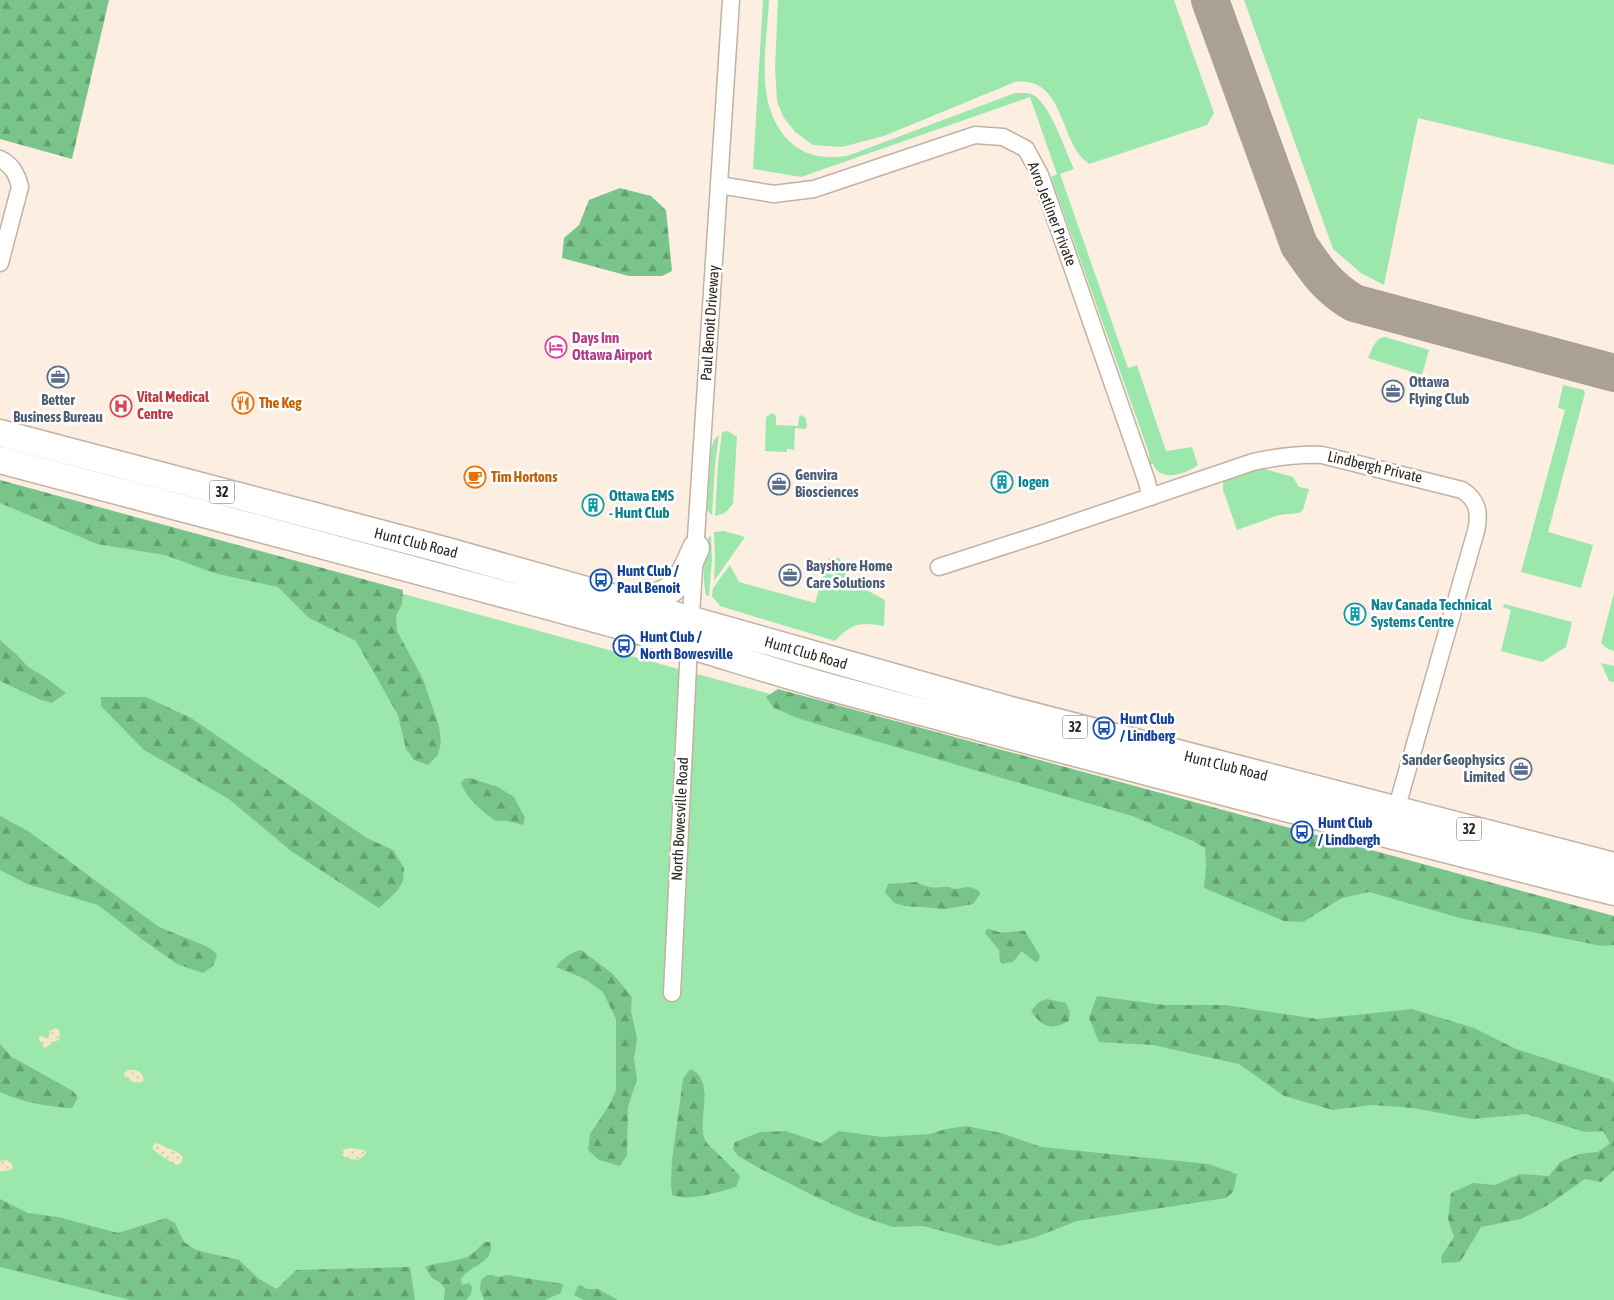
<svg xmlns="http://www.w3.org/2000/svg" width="1614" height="1300" viewBox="0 0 1614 1300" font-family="'Asap Condensed',sans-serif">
  <defs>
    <pattern id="forest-firs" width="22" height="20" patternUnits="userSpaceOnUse" patternTransform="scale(1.25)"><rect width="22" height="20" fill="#79c48a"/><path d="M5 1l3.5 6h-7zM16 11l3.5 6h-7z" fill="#649f70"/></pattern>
    <pattern id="sand-dots" width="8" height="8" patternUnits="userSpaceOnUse" patternTransform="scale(1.25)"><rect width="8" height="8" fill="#f2e8c2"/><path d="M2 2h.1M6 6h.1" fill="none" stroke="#d0c7a6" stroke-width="1.8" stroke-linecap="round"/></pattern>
  </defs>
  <rect width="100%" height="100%" fill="#fdeee2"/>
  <!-- grass -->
  <path fill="#9ce7ac" d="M763 0H769C767 46 753 105 789 141 806 157 825 159 847 156L1015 93C1022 93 1029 92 1035 96 1051 107 1065 150 1074 169L1060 174 1128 368 1137 365 1166 451 1192 447 1198 465C1186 474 1160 483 1153 464H1150L1149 453 1051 177 1057 174 1030 97 801 177 753 169Z
    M778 0H1174L1214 113 1207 125 1089 164C1086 161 1081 158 1078 153 1060 126 1058 76 1015 82L884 136 842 147 813 145 795 132 784 118 777 102 775 68Z
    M1244 0H1614V165L1418 118 1384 285 1361 273 1333 249Z
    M1385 337 1429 350 1422 375 1368 358C1372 350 1375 338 1385 337Z
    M1563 385 1584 390 1585 393 1548 532 1593 545 1581 588 1521 572 1565 410 1558 408Z
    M773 413 776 416V425L798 426 799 417 801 415 806 418 807 427 805 429 795 428 794 450 787 449V452L765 451 766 418 767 416Z
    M728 431 737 437 733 504 725 513 715 516 718 464 722 432Z
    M719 435 715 466 712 515 707 510 711 449 714 440Z
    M1261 468 1293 477 1299 487 1309 489 1303 510 1299 513 1279 515 1237 530 1223 490V482L1231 475Z
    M0 484 1614 924V1300H0Z
    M724 531 745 537 714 581 715 559 714 532Z
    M711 535 712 560 709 596 706 595C703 582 701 544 711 535Z
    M829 558H840L848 582 834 575 836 568 835 565 828 563Z
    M730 565 739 582 815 603 824 572C834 574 848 582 852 591L863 588 885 600 884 626C860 622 852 623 835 641L720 606 712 596 713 588Z
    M1614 593V651L1608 649 1601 643Z
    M1504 604 1572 622 1566 647 1542 662 1501 651 1511 610 1503 607Z
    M1601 663 1614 666V682L1609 681Z"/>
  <!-- forest -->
  <path fill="url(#forest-firs)" d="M0 0H109L72 159 0 139Z
    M620 188 651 196 666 210 672 271 662 276H629L562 258 564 238 579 225 589 200Z
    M0 480 403 590 402 604 396 616 397 631 423 679 439 726 441 742 438 755 428 765 414 760 406 749 398 715 356 641 309 618 278 587 214 573 165 555 97 544 0 503Z
    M0 640 17 655 28 667 45 677 66 693 52 703 41 700 0 681Z
    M778 689 1614 916V945L1602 946 1460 918 1369 892 1342 898 1303 922 1284 921 1204 888 1206 867 1205 848 1193 841 1132 816 800 719 774 708 766 697Z
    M101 697H146L191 718 349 826 367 838 393 850 404 868 403 881 397 891 379 908 291 851 229 799 144 750 101 706Z
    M470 778 498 787 514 797 525 818 523 825C513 823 507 819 496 821 483 812 466 798 461 783L464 779Z
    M0 816 28 831 159 927 208 947 217 954 214 965 203 973 177 964 143 940 98 905 27 884 0 870Z
    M916 882C920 884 925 886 929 887 939 889 946 884 955 889 967 888 967 884 979 891L980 894 973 904 946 909 905 906 894 903 885 892 888 884Z
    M987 929C992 929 994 931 999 932 1008 934 1016 930 1025 931L1040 956 1038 961 1035 962 1022 951 1013 962 1002 964 1000 961 999 950 985 933Z
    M581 950 613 974 632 997 631 1011 637 1039 634 1058 637 1079 628 1107 627 1155 620 1166 599 1160 588 1150 590 1134 610 1104 616 1090V1019L603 992 585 979 556 967C562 959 571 952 581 950Z
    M1097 996 1164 1005H1225L1317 1019 1412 1009 1474 1028 1516 1049 1609 1079 1614 1083V1170L1601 1182 1585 1179 1548 1205 1521 1219 1481 1227 1460 1262 1442 1263 1441 1257 1454 1237 1448 1219 1451 1193 1473 1183 1495 1185 1520 1174 1549 1176 1560 1162 1579 1154 1598 1152 1610 1143 1603 1131 1585 1132 1526 1114 1472 1119 1413 1108 1371 1105 1333 1110 1284 1096 1239 1064 1153 1045 1099 1042 1089 1018Z
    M1047 999 1066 1003 1070 1012 1069 1021C1051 1031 1042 1027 1031 1011L1039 1002Z
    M0 1044 12 1057 73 1091 78 1098 72 1108C48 1107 22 1102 0 1092Z
    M690 1069C717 1079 696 1123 705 1140 707 1144 712 1148 715 1151 724 1159 732 1168 740 1176L736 1187C718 1192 690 1202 672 1195L671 1185 672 1160 683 1079Z
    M966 1126 1001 1133 1041 1147 1208 1164 1237 1174 1233 1192 1226 1198 1077 1221 1033 1238 998 1246 923 1226 893 1227 857 1215 816 1197 759 1168 738 1156 733 1149 735 1142 760 1132 786 1131 821 1143 839 1131 881 1137 930 1134 946 1129Z
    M0 1199 28 1213 58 1217 118 1233 166 1218 175 1223 184 1242 196 1250 239 1260 259 1279 277 1289 296 1270 410 1267 415 1300H130L0 1267Z
    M485 1242H490C496 1263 469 1265 461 1279L462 1285 469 1283 472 1287 471 1294 466 1300H444L445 1288 439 1282 432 1278 425 1267C439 1261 455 1263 469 1256 475 1252 479 1247 485 1242Z
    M487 1275H492L497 1277 507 1275 563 1284 561 1293 545 1300H484L480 1289 481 1280Z
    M581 1285 587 1289H598L618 1300H584L574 1295 578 1286Z"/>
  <!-- sand -->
  <path fill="url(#sand-dots)" d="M56 1028 60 1031 59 1040 53 1042 45 1049 38 1038 40 1036 47 1038 50 1034 49 1031Z
    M128 1070C136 1069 145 1072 143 1082L133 1083 129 1078 125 1077 124 1073Z
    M157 1143 179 1153 183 1157 181 1163 178 1165C173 1164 155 1152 152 1148L154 1144Z
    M351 1148 364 1150 366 1152 364 1156 358 1160 346 1158 343 1156 342 1152 345 1149Z
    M7 1160 12 1164 13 1168 10 1170 0 1172V1161Z"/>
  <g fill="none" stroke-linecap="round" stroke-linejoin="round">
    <!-- taxiway -->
    <path stroke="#aba096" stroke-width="38" d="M1210 0 1299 245C1316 270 1327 287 1354 303L1614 373"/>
    <!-- street casing -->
    <g stroke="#c3b1a2" stroke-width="19">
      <path id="street" d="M0 159C12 165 17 174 20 187L0 263
        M719 185 774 194 814 189 975 135 1003 137 1026 149 1040 175 1146 479 1151 497
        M939 567 1041 534 1253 462C1276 457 1298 454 1322 455L1462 490C1478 500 1480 513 1476 531L1394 817
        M672 993 689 645 731 0"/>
    </g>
    <!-- primary casing -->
    <g stroke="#c3b1a2" stroke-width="29">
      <path id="primary" d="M0 433 444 550 1007 709 1614 866
        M0 460C230 521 460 581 689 645 732 658 775 672 818 684 1083 756 1348 825 1614 892
        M631 603C676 593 678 589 696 548"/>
    </g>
    <!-- street -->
    <use href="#street" stroke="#fff" stroke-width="16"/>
    <!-- primary -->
    <use href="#primary" stroke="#fff" stroke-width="26"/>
  </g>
  <!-- icons -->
  <defs>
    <g id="hotel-ring" transform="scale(1.125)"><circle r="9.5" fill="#fff" stroke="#d1479c" stroke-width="1.5"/><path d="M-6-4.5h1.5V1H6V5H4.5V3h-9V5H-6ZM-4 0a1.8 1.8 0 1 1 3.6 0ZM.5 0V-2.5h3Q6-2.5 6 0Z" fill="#d1479c"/></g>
    <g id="office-ring" transform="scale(1.125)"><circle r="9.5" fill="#fff" stroke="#5c6f8a" stroke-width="1.5"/><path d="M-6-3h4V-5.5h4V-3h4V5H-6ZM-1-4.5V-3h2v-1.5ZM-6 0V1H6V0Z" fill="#5c6f8a"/></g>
    <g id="restaurant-ring" transform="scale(1.125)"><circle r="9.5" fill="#fff" stroke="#e8710a" stroke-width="1.5"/><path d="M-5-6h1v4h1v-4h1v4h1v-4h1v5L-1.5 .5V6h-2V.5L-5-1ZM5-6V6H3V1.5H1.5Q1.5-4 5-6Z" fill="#e8710a"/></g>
    <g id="hospital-ring" transform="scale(1.125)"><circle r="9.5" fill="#fff" stroke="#e0444e" stroke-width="1.5"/><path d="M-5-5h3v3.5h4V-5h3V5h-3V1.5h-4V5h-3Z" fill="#e0444e"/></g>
    <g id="cafe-ring" transform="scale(1.125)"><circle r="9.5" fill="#fff" stroke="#e8710a" stroke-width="1.5"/><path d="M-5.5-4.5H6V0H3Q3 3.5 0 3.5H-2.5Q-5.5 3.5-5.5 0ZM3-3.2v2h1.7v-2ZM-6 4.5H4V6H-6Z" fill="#e8710a"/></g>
    <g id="building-ring" transform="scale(1.125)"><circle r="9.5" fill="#fff" stroke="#0f9aa8" stroke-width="1.5"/><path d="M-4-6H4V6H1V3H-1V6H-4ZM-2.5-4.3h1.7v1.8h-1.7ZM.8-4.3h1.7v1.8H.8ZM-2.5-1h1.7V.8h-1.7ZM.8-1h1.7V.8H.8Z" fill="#0f9aa8"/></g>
    <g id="bus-ring" transform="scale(1.125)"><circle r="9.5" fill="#fff" stroke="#1a4fb4" stroke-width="1.5"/><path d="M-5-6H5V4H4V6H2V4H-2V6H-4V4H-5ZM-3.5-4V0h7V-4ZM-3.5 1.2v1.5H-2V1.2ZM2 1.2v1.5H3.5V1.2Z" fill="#1a4fb4"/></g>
  </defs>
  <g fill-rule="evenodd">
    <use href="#hotel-ring" x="556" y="347"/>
    <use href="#office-ring" x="58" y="377"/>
    <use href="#office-ring" x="1393" y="391"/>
    <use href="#restaurant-ring" x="243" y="403"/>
    <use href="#hospital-ring" x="121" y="406"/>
    <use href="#cafe-ring" x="475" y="477"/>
    <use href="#building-ring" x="1002" y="482"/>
    <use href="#office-ring" x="779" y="484"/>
    <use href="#building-ring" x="593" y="505"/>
    <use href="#office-ring" x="790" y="575"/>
    <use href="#bus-ring" x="601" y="580"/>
    <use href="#building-ring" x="1355" y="614"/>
    <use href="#bus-ring" x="624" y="646"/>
    <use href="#bus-ring" x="1104" y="728"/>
    <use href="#office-ring" x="1521" y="769"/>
    <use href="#bus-ring" x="1302" y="832"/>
  </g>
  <g text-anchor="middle" stroke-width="5" stroke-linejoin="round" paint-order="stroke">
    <!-- shield labels -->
    <g fill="#fff" stroke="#6d6864" stroke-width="1">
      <rect x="209.5" y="480.5" width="25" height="23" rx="4"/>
      <rect x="1062.5" y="715.5" width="25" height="23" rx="4"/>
      <rect x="1456.5" y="817.5" width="25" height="23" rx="4"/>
    </g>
    <g font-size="14" font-weight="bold" fill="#2e2721">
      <text x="222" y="497">32</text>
      <text x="1075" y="732">32</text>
      <text x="1469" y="834">32</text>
    </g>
    <!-- street labels -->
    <g font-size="15" fill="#2e2721" stroke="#fff">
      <text transform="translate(1052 214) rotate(69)" y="5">Avro Jetliner Private</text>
      <text transform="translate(710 323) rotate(-86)" y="5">Paul Benoit Driveway</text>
      <text transform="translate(1375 467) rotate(13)" y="5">Lindbergh Private</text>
      <text transform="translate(416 543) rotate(14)" y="5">Hunt Club Road</text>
      <text transform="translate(806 653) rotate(16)" y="5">Hunt Club Road</text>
      <text transform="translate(1226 766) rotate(14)" y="5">Hunt Club Road</text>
      <text transform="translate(680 819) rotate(-87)" y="5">North Bowesville Road</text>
    </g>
    <!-- hotel labels -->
    <g font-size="15" font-weight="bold" fill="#b23c85" stroke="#fff" text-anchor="start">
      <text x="572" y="343">Days Inn<tspan x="572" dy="17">Ottawa Airport</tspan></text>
    </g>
    <!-- service labels -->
    <g font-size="15" font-weight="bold" fill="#4e5e75" stroke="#fff" text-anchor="start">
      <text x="1409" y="387">Ottawa<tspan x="1409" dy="17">Flying Club</tspan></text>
      <text x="58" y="405" text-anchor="middle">Better<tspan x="58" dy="17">Business Bureau</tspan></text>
      <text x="795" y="480">Genvira<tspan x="795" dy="17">Biosciences</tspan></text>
      <text x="806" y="571">Bayshore Home<tspan x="806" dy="17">Care Solutions</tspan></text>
      <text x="1505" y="765" text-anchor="end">Sander Geophysics<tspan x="1505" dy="17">Limited</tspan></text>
    </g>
    <!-- health labels -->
    <g font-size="15" font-weight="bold" fill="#be3a42" stroke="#fff" text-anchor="start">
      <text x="137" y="402">Vital Medical<tspan x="137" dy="17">Centre</tspan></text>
    </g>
    <!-- food labels -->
    <g font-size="15" font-weight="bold" fill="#c56008" stroke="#fff" text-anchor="start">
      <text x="259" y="408">The Keg</text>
      <text x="491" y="482">Tim Hortons</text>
    </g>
    <!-- culture labels -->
    <g font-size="15" font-weight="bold" fill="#0d838f" stroke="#fff" text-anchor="start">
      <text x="1018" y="487">Iogen</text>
      <text x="609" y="501">Ottawa EMS<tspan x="609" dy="17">- Hunt Club</tspan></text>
      <text x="1371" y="610">Nav Canada Technical<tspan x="1371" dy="17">Systems Centre</tspan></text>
    </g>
    <!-- transit labels -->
    <g font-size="15" font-weight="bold" fill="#164399" stroke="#fff" text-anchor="start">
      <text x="617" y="576">Hunt Club /<tspan x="617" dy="17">Paul Benoit</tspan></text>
      <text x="640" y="642">Hunt Club /<tspan x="640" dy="17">North Bowesville</tspan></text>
      <text x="1120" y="724">Hunt Club<tspan x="1120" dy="17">/ Lindberg</tspan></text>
      <text x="1318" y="828">Hunt Club<tspan x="1318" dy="17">/ Lindbergh</tspan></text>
    </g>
  </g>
</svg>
